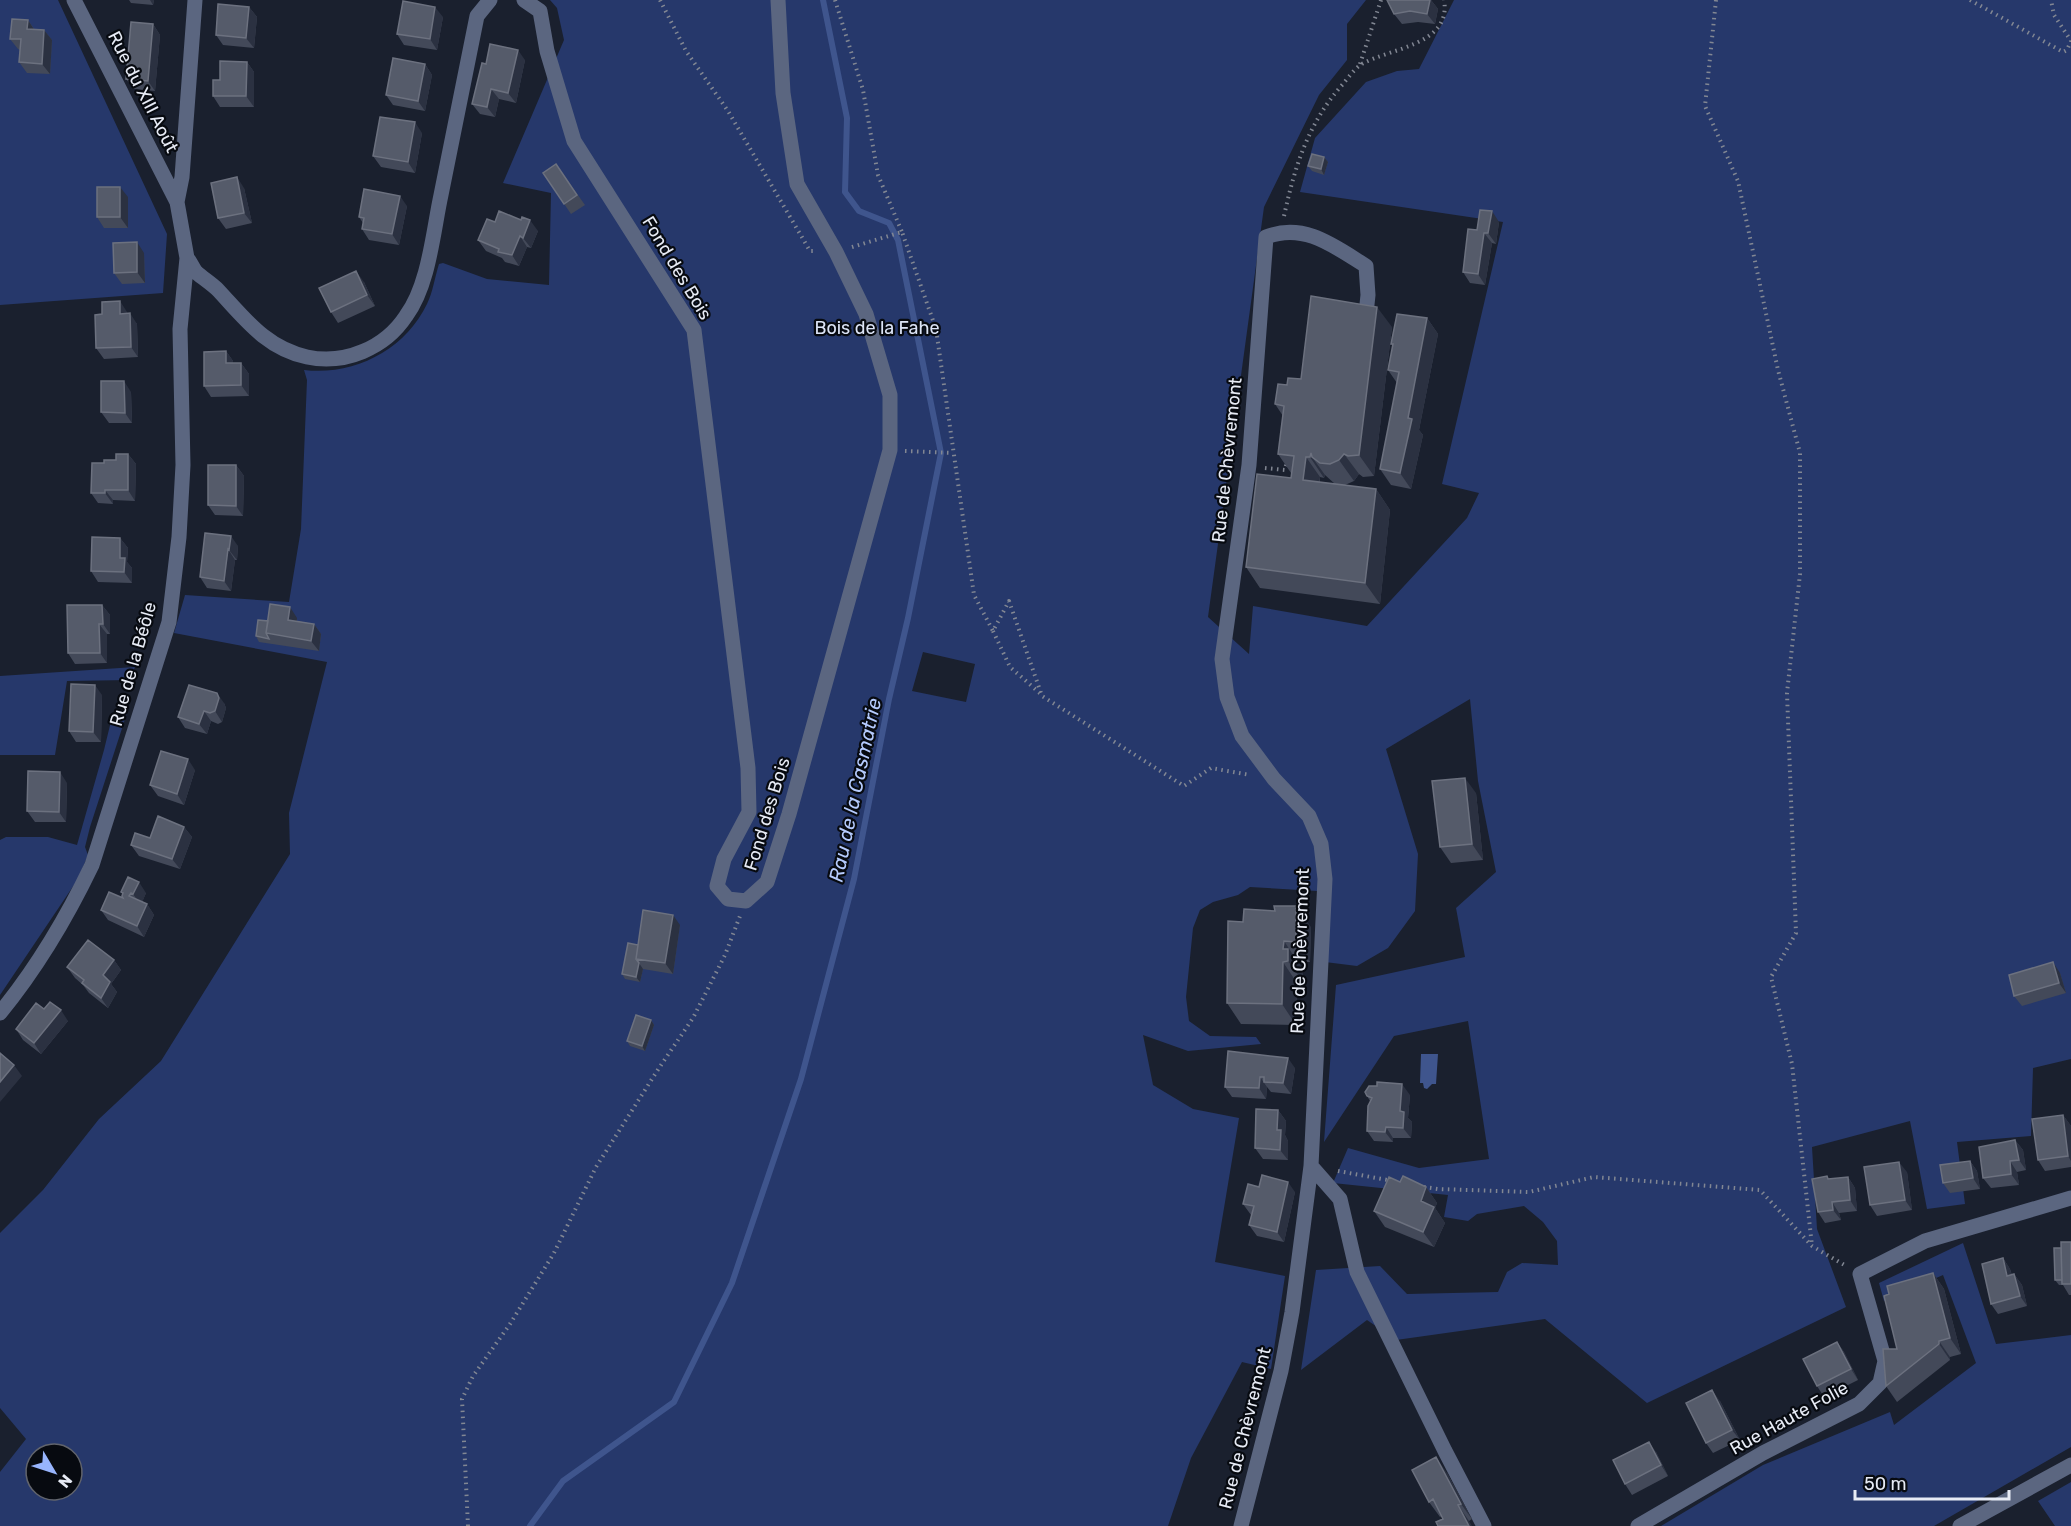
<svg xmlns="http://www.w3.org/2000/svg" width="2071" height="1526" viewBox="0 0 2071 1526" font-family="Rubik,sans-serif">
  <rect width="100%" height="100%" fill="#1a202e"/>
  <!-- green -->
  <path fill="#26386b" fill-rule="evenodd" d="M0 0H58L167 234 163 293 0 305Z
    M550 0H1366L1347 24V60L1319 95 1264 207 1208 617 1249 654 1253 606 1367 626 1467 518 1479 493 1442 484 1503 222 1300 192 1315 138 1366 82 1397 71 1419 69 1454 0H2071V1059L2033 1068 2031 1136 1957 1142 1965 1204 1927 1209 1910 1121 1812 1147 1817 1229 1846 1307 1647 1403 1545 1319 1396 1340 1367 1320 1301 1370 1316 1270 1380 1266 1407 1294 1498 1292 1507 1272 1522 1263 1558 1265 1557 1241 1543 1222 1524 1206 1477 1214 1468 1221 1444 1217 1448 1195 1333 1183 1348 1148 1419 1168 1489 1159 1468 1021 1394 1036 1324 1142 1336 985 1465 957 1456 908 1496 872 1478 781 1470 699 1386 749 1418 854 1415 911 1388 948 1357 966 1317 961V891L1250 887 1238 895 1213 902 1200 910 1193 928 1186 997 1189 1021 1210 1036 1256 1037 1261 1044 1188 1051 1143 1035 1153 1085 1193 1109 1239 1118 1215 1262 1285 1276 1271 1369 1242 1362 1191 1458 1168 1526H0V1472L26 1439 0 1408V1233L43 1190 99 1119 161 1061 290 854 289 813 327 662 174 633 185 595 289 602 301 529 307 380 304 370C354 376 405 350 427 304 433 292 435 276 439 264L443 263 487 279 549 285 551 193 503 183 564 40 557 8ZM923 652 975 664 966 702 912 691ZM36 1454H72V1490H36Z
    M135 667 130 680 67 681 55 755H0V676Z
    M127 713 90 827 85 847 88 855 78 879 0 995V840L6 837H48L77 845 104 750 112 717Z
    M1963 1243 1996 1344 2071 1335V1447L1934 1526H1661L1763 1465 1890 1412 1894 1425 1976 1363 1943 1275 1884 1301 1879 1283Z
    M2071 1482V1526H2055L2038 1501Z"/>
  <!-- water -->
  <path fill="#3f558d" d="M1421 1054H1438L1436 1084H1432L1427 1089 1424 1088 1423 1083H1420Z"/>
  <g fill="none" stroke-linecap="round" stroke-linejoin="round">
    <!-- stream -->
    <path stroke="#3f558d" stroke-width="6" d="M530 1526 563 1481 674 1402 732 1283 801 1079 854 879 889 699 908 618 941 453 898 240 889 223 859 211 845 192 847 118 823 0"/>
    <!-- path -->
    <path stroke="#828793" stroke-width="4" stroke-dasharray="1.5 4.5" stroke-linecap="butt" d="M660 0 686 51 728 111 810 251H815
      M835 0 863 90 878 175 902 232
      M1716 0 1705 106 1738 181 1778 370 1800 453V574L1787 693 1796 933 1771 977 1792 1064 1812 1246
      M1970 0 2063 52 2067 50 2071 41 2054 15 2051 0
      M1360 64 1381 0
      M1284 216C1295 166 1308 123 1343 84 1348 78 1355 68 1362 64 1390 48 1452 45 1444 0
      M852 247 902 232 936 329 974 595 993 631 1009 601 1042 696 1184 786 1211 768 1250 775
      M905 451 953 453
      M1265 468 1285 470 1287 462
      M993 631 1010 667 1042 695
      M1338 1171 1393 1181
      M1424 1187 1438 1189 1529 1192 1594 1177 1760 1190 1812 1246 1846 1266
      M468 1526 462 1399 473 1376 510 1324 554 1253 596 1167 659 1068 693 1018 725 955 740 916"/>
    <!-- minor -->
    <path stroke="#5b6680" stroke-width="15" d="M524 0 540 11 547 51 574 141 694 330 748 768 749 812 724 859 717 886 728 899 746 901 767 882 789 814 890 450V395L866 314 836 252 797 184 783 93 778 0
      M177 202 182 177 195 0
      M187 258C191 262 193 269 197 273 204 279 212 284 218 290 245 319 266 348 307 357 345 365 385 348 406 316 429 285 433 232 441 195 453 135 465 76 477 16L490 0
      M0 1013C36 969 67 917 92 865L169 622 179 537 183 465 180 329 187 258 177 202 74 0
      M1311 1166 1340 1199 1357 1272 1445 1451 1484 1526
      M1241 1526 1281 1371 1292 1312 1311 1166 1325 879 1321 844 1309 816 1274 779 1242 736 1227 697 1222 659 1249 465 1266 237C1304 222 1334 246 1366 266L1368 295 1366 314
      M1638 1526 1763 1453 1859 1404 1880 1383 1885 1361 1860 1274 1925 1241 2071 1198
      M1960 1526 2071 1465"/>
  </g>
  <!-- wall -->
  <path fill="#434959" d="M129 0H154L153 5 131 3Z
    M1387 0H1431L1438 9 1435 24 1418 22 1402 24 1394 14Z
    M249 7 257 17 254 48 223 45 216 35Z
    M443 17 437 50 404 45 397 34Z
    M28 20 34 29 44 30 52 40 50 74 27 73 19 62 20 50 18 49 10 39Z
    M153 24 160 35 155 91 134 89 126 79Z
    M525 60 516 103 499 99 495 117 480 114 472 104 486 64Z
    M247 62 254 72V107H220L213 96 220 80Z
    M425 64 432 75 425 111 393 105 386 95Z
    M422 133 415 173 381 167 373 156Z
    M1324 157 1328 162 1324 175 1312 171 1308 166Z
    M556 164 585 205 571 214 543 173Z
    M244 188 252 223 226 229 218 218Z
    M128 197V228H104L97 217Z
    M407 206 399 245 369 240 362 229 363 223 359 217Z
    M495 222 538 231 531 248 527 247 519 266 505 262 502 258 486 251 478 240Z
    M1499 222 1496 244 1492 243 1485 285 1470 283 1463 272 1477 230Z
    M144 253 145 283 122 284 114 273Z
    M364 282 375 306 338 323 331 312Z
    M127 312V313L137 324 138 357 104 359 96 348Z
    M1427 318 1438 334 1419 430 1423 435 1411 489 1391 485 1380 469 1397 383 1388 370 1393 346 1391 344Z
    M1392 327 1374 476 1363 477 1359 474 1354 481 1345 485 1335 484 1325 475 1324 478 1320 477V482L1376 489 1390 510 1380 604 1260 588 1246 567 1291 478V473L1278 454 1283 416 1275 404 1301 379Z
    M226 351 233 361V363H241L249 374V396L211 397 204 386Z
    M131 392 132 423H109L101 412Z
    M128 454 136 464 135 501 113 500V504L98 503 91 493 104 463 116 460Z
    M236 465 244 476 243 516 215 515 208 505Z
    M205 533 238 546 237 560H235L231 591 207 588 200 577Z
    M120 538 128 548 127 562 132 568V583L98 582 91 571Z
    M102 605 110 615V634H107V663L75 664 68 653Z
    M297 618V621L314 624 321 634 319 651 259 642 256 636 268 621Z
    M102 695 101 742H76L69 731Z
    M224 703 226 708 222 722 218 724 211 721 207 734 185 728 178 717Z
    M195 770 184 805 158 796 150 785Z
    M67 783 66 822H35L27 811Z
    M1476 793 1483 860 1451 863 1440 847Z
    M184 827 192 837 180 869 139 856 131 845Z
    M121 892 146 893 142 902 147 904 154 915 144 937 108 920 101 910 123 898V895Z
    M1228 921 1311 927 1310 962H1298L1303 970V982L1297 983 1296 1025 1241 1024 1227 1003Z
    M680 925 673 974 643 969 640 982 625 979 622 974 638 945Z
    M114 960 121 970 111 984 117 992 108 1008 89 993 83 985 75 978 67 967Z
    M2060 973 2066 993 2022 1006 2014 996Z
    M44 1009 68 1021 41 1054 23 1040 16 1029Z
    M651 1020 654 1025 645 1051 630 1046 627 1041Z
    M1228 1051 1295 1068 1291 1094 1271 1092 1267 1087 1266 1099 1232 1097 1225 1087Z
    M1410 1095 1408 1118 1412 1122 1411 1138H1393V1142L1374 1141 1367 1131 1370 1101 1367 1096Z
    M1278 1110 1286 1121 1285 1135 1288 1141V1160L1263 1159 1255 1148Z
    M2063 1115 2071 1126V1167L2045 1171 2038 1160Z
    M2015 1140 2023 1150 2026 1170 2017 1172 2019 1185 1991 1188 1983 1178Z
    M1970 1161 1977 1171 1980 1189 1950 1193 1943 1183Z
    M1907 1172 1912 1210 1877 1216 1870 1205Z
    M1848 1177 1855 1188 1857 1211 1839 1213 1841 1220 1825 1223 1818 1212 1830 1179Z
    M1400 1182 1426 1187 1437 1203 1435 1208 1445 1223 1434 1247 1385 1227 1374 1211Z
    M1259 1187 1295 1192 1284 1242 1257 1236 1249 1225 1252 1215H1251L1243 1204Z
    M2071 1242V1295H2069L2063 1285H2059L2055 1280 2061 1248Z
    M2003 1258 2010 1269 2012 1275 2014 1274 2022 1285 2027 1306 1998 1314 1991 1304Z
    M1933 1273 1944 1289 1961 1354 1950 1357V1360L1897 1402 1886 1386 1897 1349 1889 1294Z
    M1837 1342 1844 1352 1858 1380 1824 1397 1817 1386Z
    M1720 1401 1740 1440 1713 1453 1706 1443Z
    M1656 1452 1668 1476 1632 1495 1625 1484Z
    M1447 1473 1472 1519 1469 1521 1443 1519 1442 1516 1440 1517 1429 1502Z"/>
  <!-- shaded-wall -->
  <path fill="#2b3141" d="M150 0H154L153 5Z
    M1430 0H1431L1438 9 1435 24 1427 14Z
    M249 7 257 17 254 48 246 38Z
    M435 7 443 17 437 50 430 39Z
    M28 20 35 31 27 29Z
    M153 24 160 35 155 91 148 81Z
    M44 30 52 40 50 74 42 64Z
    M518 50 525 60 516 103 508 93Z
    M247 62 254 72V107L246 96Z
    M425 64 432 75 425 111 418 101Z
    M491 89 499 99 495 117 487 107Z
    M415 122 422 133 415 173 408 162Z
    M1324 157 1328 162 1324 175 1321 169Z
    M237 177 244 188 252 223 244 213Z
    M120 187 128 197V228L120 217Z
    M400 196 407 206 399 245 392 234Z
    M1492 211 1499 222 1496 244 1488 233Z
    M530 220 538 231 531 248 523 238Z
    M1484 233 1492 243 1485 285 1478 274Z
    M520 236 527 247 519 266 512 255Z
    M137 242 144 253 145 283 137 272Z
    M356 271 364 282 375 306 367 295Z
    M120 301 127 312V324L120 314Z
    M1377 307 1392 327 1374 476 1359 455Z
    M130 313 137 324 138 357 131 347Z
    M1427 318 1438 334 1419 430 1423 435 1411 489 1400 473 1408 418Z
    M226 351 233 361V373L226 363Z
    M241 363 249 374V396L241 385Z
    M124 381 131 392 132 423 125 413Z
    M1311 453 1312 457 1325 475 1324 478 1310 457Z
    M128 454 136 464 135 501 128 490Z
    M1344 454 1359 474 1354 481 1339 460Z
    M1306 457 1320 477 1317 500 1303 480Z
    M236 465 244 476 243 516 236 506Z
    M1376 489 1390 510 1380 604 1365 583Z
    M105 490 113 500V504L105 493Z
    M231 536 238 546 237 560 229 550Z
    M120 538 128 548 127 562 132 568V583L124 572 120 558Z
    M228 549 235 560 231 591 224 581Z
    M102 605 110 615V634L103 624Z
    M290 607 297 618 296 631 288 620Z
    M99 624 107 634V663L100 653Z
    M314 624 321 634 319 651 311 641Z
    M95 685 102 695 101 742 93 732Z
    M217 693 224 703 226 708 222 722 215 711Z
    M204 711 211 721 207 734 199 724Z
    M188 759 195 770 184 805 177 794Z
    M60 772 67 783 66 822 59 812Z
    M1465 778 1476 793 1483 860 1472 844Z
    M184 827 192 837 180 869 172 859Z
    M139 882 146 893 141 905 133 894Z
    M147 904 154 915 144 937 137 926Z
    M1296 906 1311 927 1310 962 1296 942Z
    M673 915 680 925 673 974 665 963Z
    M1284 941 1303 970V982L1288 961 1283 949Z
    M114 960 121 970 111 984 117 992 108 1008 101 998 103 975Z
    M1283 962 1297 983 1296 1025 1282 1004Z
    M2053 962 2060 973 2066 993 2059 983Z
    M639 963 643 969 640 982 636 977Z
    M61 1010 68 1021 41 1054 34 1043Z
    M651 1020 654 1025 645 1051 642 1046Z
    M1288 1058 1295 1068 1291 1094 1283 1083Z
    M14 1065 22 1076 0 1102V1082Z
    M1260 1077 1267 1087 1266 1099 1259 1088Z
    M1402 1084 1410 1095 1408 1118 1412 1122 1411 1138 1403 1128 1400 1111Z
    M1278 1110 1286 1121 1285 1135 1288 1141V1160L1280 1150 1277 1130Z
    M2063 1115 2071 1126V1161L2068 1156Z
    M1386 1127 1393 1138V1142L1385 1132Z
    M2015 1140 2023 1150 2026 1170 2019 1160Z
    M1970 1161 1977 1171 1980 1189 1973 1178Z
    M2010 1161 2017 1172 2019 1185 2011 1174Z
    M1899 1162 1907 1172 1912 1210 1905 1200Z
    M1848 1177 1855 1188 1857 1211 1850 1200Z
    M1288 1182 1295 1192 1284 1242 1277 1232Z
    M1426 1187 1437 1203 1435 1208 1445 1223 1434 1247 1423 1232 1421 1201Z
    M1832 1202 1839 1213 1841 1220 1833 1210Z
    M2003 1258 2010 1269 2015 1287 2007 1276Z
    M1933 1273 1944 1289 1961 1354 1950 1338Z
    M2014 1274 2022 1285 2027 1306 2020 1296Z
    M1939 1341 1950 1357V1360L1939 1344Z
    M1837 1342 1844 1352 1858 1380 1851 1369Z
    M1712 1390 1720 1401 1740 1440 1732 1430Z
    M1649 1442 1656 1452 1668 1476 1661 1465Z
    M1436 1457 1447 1473 1472 1519 1461 1504Z
    M1458 1505 1469 1521 1472 1526H1469Z"/>
  <!-- building -->
  <path fill="#555b6a" stroke="#6c717f" stroke-width="1.5" d="M1387 0H1430L1427 14 1410 11 1394 14Z
    M403 1 435 7 430 39 397 34Z
    M218 4 249 7 246 38 216 35Z
    M12 19 28 20 27 29 44 30 42 64 19 62 21 39H10Z
    M131 22 153 24 148 81 126 79Z
    M490 44 518 50 508 93 491 89 487 107 472 104 482 63 486 64Z
    M393 58 425 64 418 101 386 95Z
    M220 61 247 62 246 96H213V80H220Z
    M380 117 415 122 408 162 373 156Z
    M1312 154 1324 157 1321 169 1308 166Z
    M556 164 577 195 564 204 543 173Z
    M237 177 244 213 218 218 211 183Z
    M97 187H120V217H97Z
    M364 189 400 196 392 234 362 229 364 218 359 217Z
    M1480 210 1492 211 1488 233H1484L1478 274 1463 272 1468 229 1477 230Z
    M499 211 521 220 522 217 530 220 523 238 520 236 512 255 498 252 499 249 478 240 487 219 495 222Z
    M137 242V272L114 273 113 243Z
    M356 271 367 295 331 312 319 288Z
    M1311 296 1377 307 1359 455 1348 456 1344 454 1339 460 1330 464 1320 463 1312 457 1311 453 1310 457H1306L1303 480 1376 489 1365 583 1246 567 1257 474 1291 478 1294 456 1278 454 1284 406 1275 404 1278 384 1287 385 1288 378 1301 379Z
    M120 301V314L130 313 131 347 96 348 95 315 102 314V302Z
    M1397 314 1427 318 1408 418 1412 419 1400 473 1380 469 1399 372 1388 370 1393 344H1391Z
    M226 351V363H241V385L204 386V352Z
    M101 381H124L125 413 101 412Z
    M116 454H128V490H105V493H91L92 463H104V460H116Z
    M208 465H236V506L208 505Z
    M205 533 231 536 229 550 228 549 224 581 200 577Z
    M92 537 120 538V558H125L124 572 91 571Z
    M270 604 290 607 288 620 314 624 311 641 266 633Z
    M67 605H102L103 624H99L100 653H68Z
    M258 620 268 621 266 633 269 639 256 636Z
    M71 684 95 685 93 732 69 731Z
    M189 685 217 693 219 698 215 711 210 713 204 711 199 724 178 717Z
    M161 751 188 759 177 794 150 785Z
    M28 771 60 772 59 812 27 811Z
    M1465 778 1472 844 1440 847 1432 781Z
    M158 816 184 827 172 859 131 845 135 833 150 838Z
    M128 877 139 882 133 894 131 893 129 896 147 904 137 926 101 910 109 892 123 898 122 896 123 893 121 892Z
    M1274 906H1296V942L1284 941 1283 949H1288V961L1283 962 1282 1004 1227 1003 1228 921 1243 922 1244 909 1275 911Z
    M643 910 673 915 665 963 636 959Z
    M88 940 114 960 103 975 110 982 101 998 82 983 84 980 67 967Z
    M628 943 638 945 636 959 639 963 636 977 622 974Z
    M2053 962 2059 983 2014 996 2009 975Z
    M50 1002 61 1010 34 1043 16 1029 36 1003 44 1009Z
    M636 1015 651 1020 642 1046 627 1041Z
    M1228 1051 1288 1058 1283 1083 1264 1082V1077H1260L1259 1088 1225 1087Z
    M0 1053 14 1065 0 1082Z
    M1377 1082 1402 1084 1400 1111 1404 1112 1403 1128 1386 1127 1385 1132 1367 1131 1368 1106 1372 1098 1367 1096 1365 1092 1369 1086H1377Z
    M1256 1109 1278 1110 1277 1130H1281L1280 1150 1255 1148Z
    M2063 1115 2068 1156 2038 1160 2032 1119Z
    M2015 1140 2019 1160 2010 1161 2011 1174 1983 1178 1979 1147Z
    M1970 1161 1973 1178 1943 1183 1940 1165Z
    M1899 1162 1905 1200 1870 1205 1864 1167Z
    M1262 1175 1288 1182 1277 1232 1249 1225 1254 1206 1243 1204 1248 1184 1259 1187Z
    M1403 1176 1426 1187 1421 1201 1434 1207 1423 1232 1374 1211 1389 1177 1400 1182Z
    M1827 1176 1828 1179 1848 1177 1850 1200 1832 1202 1833 1210 1818 1212 1812 1179Z
    M2061 1242H2071V1284H2062Z
    M2054 1248H2061L2062 1280H2055Z
    M2003 1258 2007 1276 2014 1274 2020 1296 1991 1304 1982 1264Z
    M1933 1273 1950 1338 1939 1341V1344L1886 1386 1883 1349H1897L1884 1296 1889 1294 1887 1286Z
    M1837 1342 1851 1369 1817 1386 1803 1359Z
    M1712 1390 1732 1430 1706 1443 1686 1403Z
    M1649 1442 1661 1465 1625 1484 1613 1460Z
    M1436 1457 1461 1504 1458 1505 1469 1526H1438L1436 1522 1443 1519 1433 1499 1429 1502 1412 1470Z"/>
  <g text-anchor="middle" stroke-width="4.5" stroke-linejoin="round" paint-order="stroke">
    <!-- street labels -->
    <g font-size="18" fill="#e7ebf5" stroke="#070a10">
      <text transform="translate(143 92) rotate(63)" y="6">Rue du XIII Août</text>
      <text transform="translate(677 268) rotate(59)" y="6">Fond des Bois</text>
      <text transform="translate(1227 460) rotate(-84)" y="6">Rue de Chèvremont</text>
      <text transform="translate(133 664) rotate(-74)" y="6">Rue de la Béôle</text>
      <text transform="translate(767 814) rotate(-73)" y="6">Fond des Bois</text>
      <text transform="translate(1300 951) rotate(-88)" y="6">Rue de Chèvremont</text>
      <text transform="translate(1789 1418) rotate(-29)" y="6">Rue Haute Folie</text>
      <text transform="translate(1245 1428) rotate(-76)" y="6">Rue de Chèvremont</text>
    </g>
    <!-- park labels -->
    <g font-size="18" fill="#dce4f6" stroke="#070a10">
      <text x="877" y="334">Bois de la Fahe</text>
    </g>
    <!-- water labels -->
    <g font-size="20" font-style="italic" fill="#b5cbfe" stroke="#070a10">
      <text transform="translate(855 790) rotate(-78)" y="7">Rau de la Casmatrie</text>
    </g>
  </g>
  <!-- north arrow -->
  <g transform="translate(54 1472) rotate(129)"><circle r="28" fill="#070a10" stroke="#61646c" stroke-width="1.5"/>
  <path d="M0-4.5L10 22L0 15L-10 22Z" fill="#98b5fd"/>
  <text y="-9" font-size="16" font-weight="bold" text-anchor="middle" fill="#e7ebf5">N</text>
  </g>
  <!-- scale -->
  <path d="M1855 1490v9h154v-9" fill="none" stroke="#e7ebf5" stroke-width="3"/>
  <text x="1864" y="1490" font-size="18" fill="#e7ebf5" stroke="#070a10" stroke-width="4.5" paint-order="stroke">50 m</text>
</svg>
